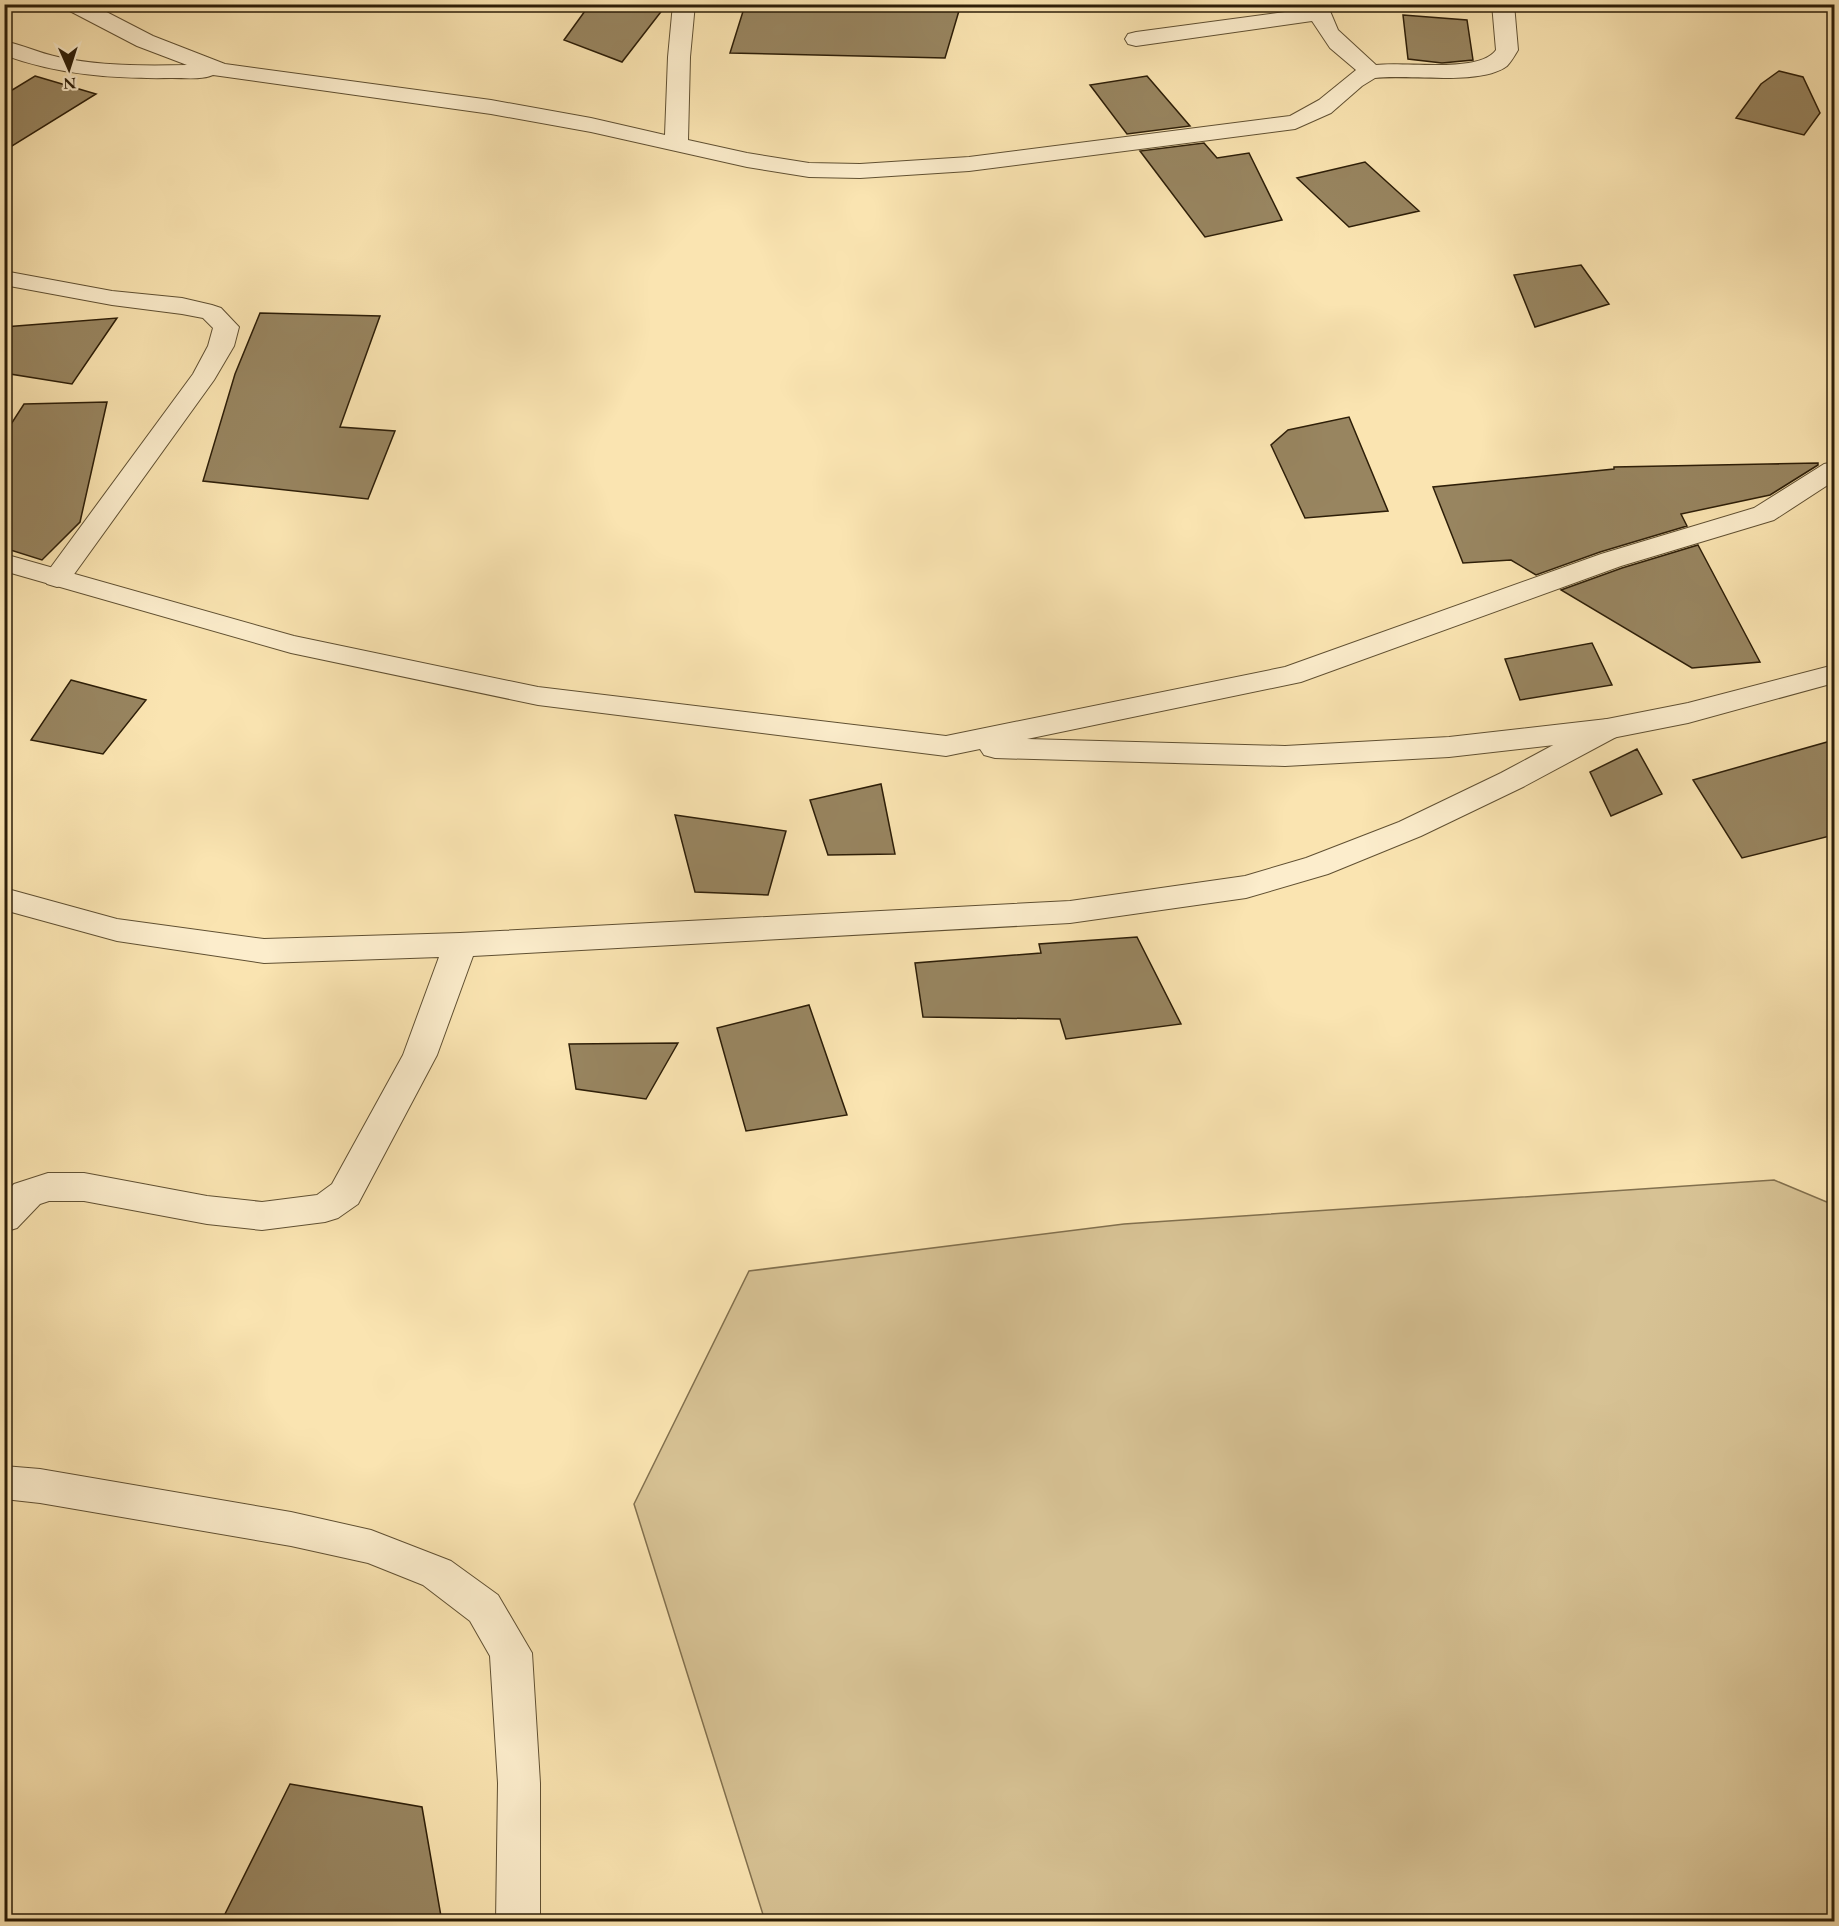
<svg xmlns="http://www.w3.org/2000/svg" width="1839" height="1926" viewBox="0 0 1839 1926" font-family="'EB Garamond',serif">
  <rect width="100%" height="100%" fill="#fae4b1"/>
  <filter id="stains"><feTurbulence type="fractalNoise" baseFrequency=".00333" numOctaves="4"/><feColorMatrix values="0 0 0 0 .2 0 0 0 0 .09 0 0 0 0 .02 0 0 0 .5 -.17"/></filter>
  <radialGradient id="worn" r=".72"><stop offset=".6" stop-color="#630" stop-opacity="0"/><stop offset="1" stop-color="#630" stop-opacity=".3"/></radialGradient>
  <!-- green -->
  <path fill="#d7c294" stroke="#82704e" stroke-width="1.5" d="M1774 1180 1834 1205V1921H765L634 1504 749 1271 1124 1224Z"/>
  <!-- building -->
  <path fill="#988560" stroke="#2d1e08" stroke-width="1.5" d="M590 4H667L622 62 564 40Z
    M961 4 945 58 730 53 745 5Z
    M1403 15 1467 20 1473 60 1442 63 1408 59Z
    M1779 71 1803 77 1820 113 1804 135 1736 118 1761 84Z
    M35 76 96 94 4 151V95Z
    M1147 76 1190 126 1127 134 1090 85Z
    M1204 143 1217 158 1249 153 1282 220 1205 237 1140 151Z
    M1365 162 1419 211 1349 227 1297 178Z
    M1581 265 1609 304 1535 327 1514 275Z
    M260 313 380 316 340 427 395 431 368 499 203 481 235 374Z
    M117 318 72 384 4 373V327Z
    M107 402 80 522 42 560 4 548V435L24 404Z
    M1349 417 1388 511 1305 518 1271 445 1288 430Z
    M1818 463V465L1770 495 1681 514 1687 526 1600 552 1536 575 1511 560 1463 563 1433 487 1614 469V467Z
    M1698 545 1760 662 1692 668 1561 590 1622 568Z
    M1592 643 1612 685 1520 700 1505 659Z
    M71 680 146 700 103 754 31 740Z
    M1834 740V835L1742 858 1693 780Z
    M1637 749 1662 794 1611 816 1590 772Z
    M881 784 895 854 828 855 810 800Z
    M675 815 786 831 768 895 695 892Z
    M1137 937 1181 1024 1066 1039 1060 1019 923 1017 915 963 1041 953 1039 944Z
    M809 1005 847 1115 746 1131 717 1028Z
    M678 1043 646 1099 576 1089 569 1044Z
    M290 1784 422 1807 442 1922H221Z"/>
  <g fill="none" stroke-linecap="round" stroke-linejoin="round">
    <!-- minor casing -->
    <g stroke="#605032" stroke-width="2">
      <path id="minor" d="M64 4H91L153 36 225 64 491 100 591 118 665 135 668 57 673 4H695L690 57 688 140 747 153 809 163 860 164 969 157 1290 116 1319 100 1356 70 1330 48 1312 21 1136 46 1128 44 1125 39 1128 34 1136 32 1307 9 1305 4H1327L1338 30 1376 65C1405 61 1479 74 1496 50L1492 4H1514L1518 50C1515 55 1511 62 1507 66 1481 86 1408 74 1375 78L1362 86 1331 113 1295 129 969 171 860 178 809 177 747 167 591 132 491 114 213 75C201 80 185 78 172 78 114 79 59 75 4 55V41C23 45 39 53 58 57 100 66 144 66 187 65L137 46 66 9Z
        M4 271 112 291 182 298 212 305 221 308 239 327 234 346 214 380 67 584 57 587 47 584 43 578 193 374 208 346 213 328 203 318 182 314 112 305 4 285Z
        M1607 719 1618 722 1622 729 1618 736 1523 787 1421 836 1328 874 1246 898 1070 923 473 956 437 1055 358 1204 338 1218 325 1222 262 1230 207 1224 84 1201H49L40 1204 17 1228 4 1232V1194L14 1184 48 1173H84L207 1196 262 1202 317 1195 332 1184 403 1055 439 957 264 963 117 941 4 910V888L117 919 264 939 460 933 1070 901 1245 876 1306 858 1399 822 1501 773 1596 722Z
        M4 1466 40 1469 291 1512 371 1530 451 1561 498 1595 532 1653 540 1783V1922H496L498 1783 490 1656 470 1621 423 1585 368 1563 291 1546 40 1503 4 1499Z"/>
    </g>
    <!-- tertiary casing -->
    <g stroke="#605032" stroke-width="2">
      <path id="tertiary" d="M1834 462V481L1774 520 1621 566 1301 682 1027 739 1285 746 1449 737 1607 719 1688 703 1834 665V683L1688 723 1607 739 1449 757 1285 766 995 758 984 755 980 749 946 756 538 705 291 653 4 571V554L294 636 538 687 946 736 1285 667 1601 554 1754 508 1824 464Z"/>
    </g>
    <!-- minor -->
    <use href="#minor" fill="#fcedcc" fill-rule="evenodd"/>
    <!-- tertiary -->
    <use href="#tertiary" fill="#fcedcc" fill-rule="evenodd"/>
  </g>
  <!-- margin -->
  <rect width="1839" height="1926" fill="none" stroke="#fae4b1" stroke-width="24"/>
  <rect x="6" y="6" width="1827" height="1914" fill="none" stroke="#2d1e08" stroke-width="3"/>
  <rect x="12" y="12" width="1815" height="1902" fill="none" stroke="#2d1e08" stroke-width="1.5"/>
  <!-- north arrow -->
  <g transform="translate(69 69) rotate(177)" stroke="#fcedcc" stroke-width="4.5" paint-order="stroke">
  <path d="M0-4.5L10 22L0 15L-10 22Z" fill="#2d1e08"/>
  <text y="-9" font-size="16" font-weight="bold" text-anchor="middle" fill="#2d1e08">N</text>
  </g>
  <rect width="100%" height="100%" filter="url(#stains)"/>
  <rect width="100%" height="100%" fill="url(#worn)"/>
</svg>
